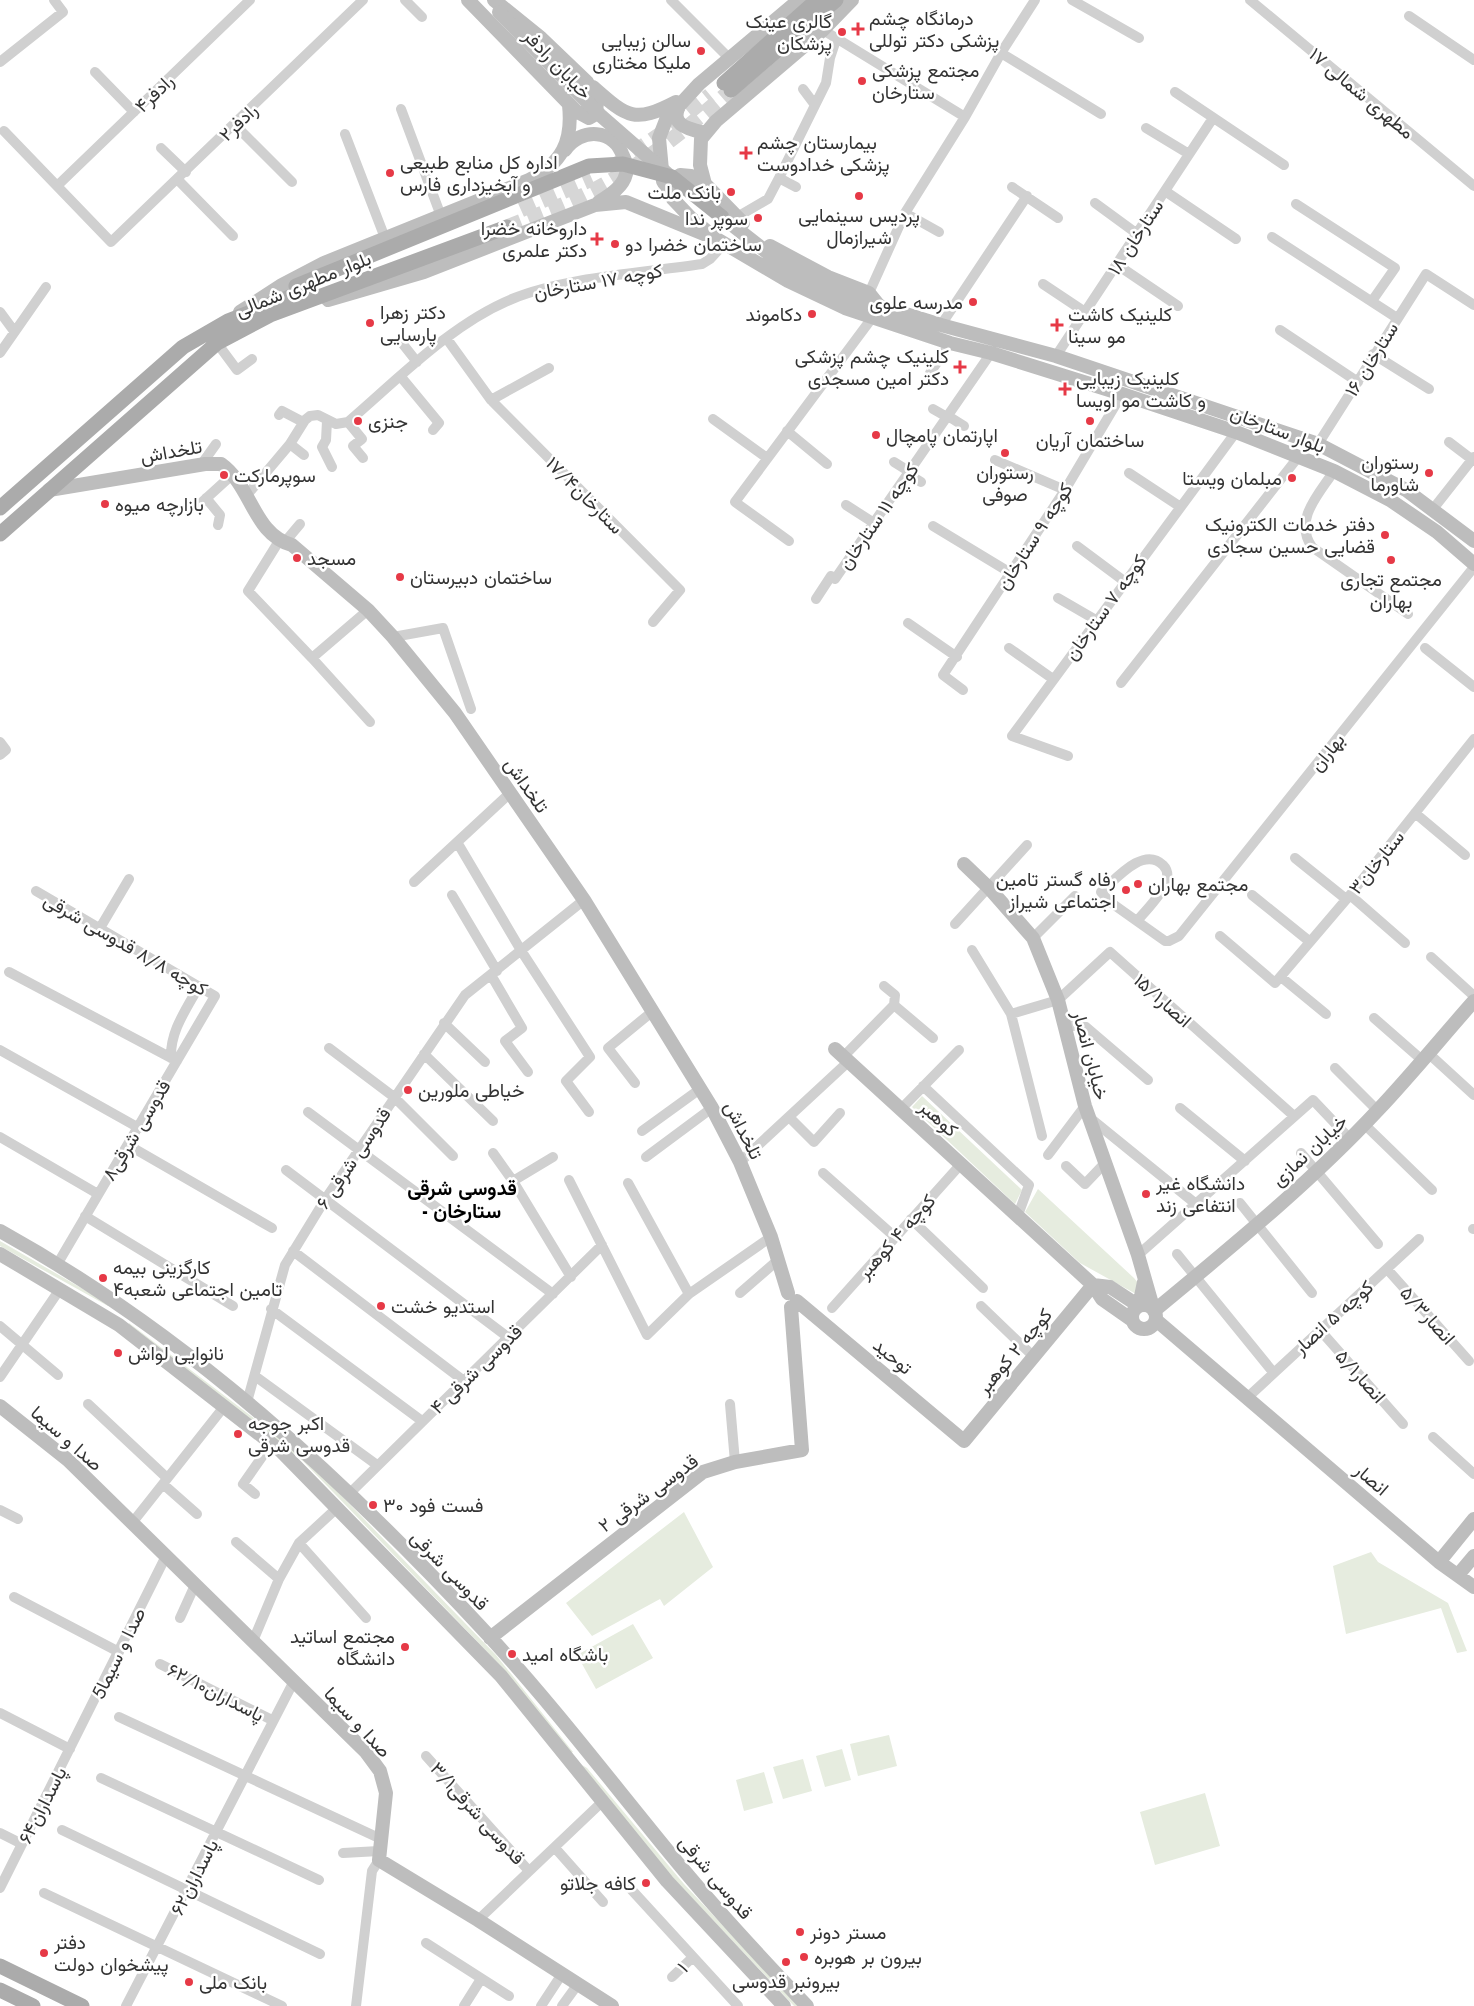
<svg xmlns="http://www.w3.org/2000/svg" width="1474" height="2006" viewBox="0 0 1474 2006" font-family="Jost,Vazirmatn,sans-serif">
  <rect width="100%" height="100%" fill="#fff"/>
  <!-- green -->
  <path fill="#e6ecdf" d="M922 1096 1022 1190 1015 1204 912 1107Z
    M1038 1189 1134 1278 1139 1284 1136 1294 1080 1263 1025 1212Z
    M0 1241 109 1304 108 1306 0 1246Z
    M129 1323 301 1454 496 1655 573 1752 571 1753 500 1665 303 1461 127 1327Z
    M684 1512 713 1567 664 1606 660 1599 592 1636 566 1603Z
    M1371 1552 1378 1562 1448 1603 1467 1651 1457 1653 1441 1608 1346 1634 1333 1566Z
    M633 1624 653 1658 596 1689 577 1655Z
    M889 1735 897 1766 858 1776 850 1744Z
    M842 1749 851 1780 825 1787 816 1756Z
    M803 1759 812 1791 783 1799 773 1767Z
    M582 1765 587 1768 684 1884 798 2006H794L659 1863Z
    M764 1772 773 1803 744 1811 736 1780Z
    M1205 1793 1220 1846 1155 1865 1140 1812Z"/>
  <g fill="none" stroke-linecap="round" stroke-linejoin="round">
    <!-- primary-tunnel -->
    <path stroke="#d6d6d6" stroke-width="15" stroke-dasharray="15 8" stroke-linecap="butt" d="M614 166 672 126 710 95
      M521 210 592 179
      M507 227C542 213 579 200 612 180 655 155 693 123 731 90"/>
    <!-- street -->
    <path stroke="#d0d0d0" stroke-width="10" d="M405 0 422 17
      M671 0 729 58
      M1072 0 1139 38
      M1250 0 1474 186
      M1409 16 1474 60
      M823 30 965 117
      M1001 53 1101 114
      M0 62 63 12 54 0
      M95 72 134 112
      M803 89 815 105
      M1175 92 1284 165
      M401 109 441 216
      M235 125 292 182
      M1146 128 1189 154
      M4 131 111 242 363 0
      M345 134 385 238
      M161 148 186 172
      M779 178 796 187
      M178 180 233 236
      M58 185 250 0
      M1012 187 1058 218
      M1165 191 1236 239
      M1095 203 1136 233
      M1296 204 1395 268 1372 301
      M905 213 939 232
      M737 217 768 199 779 178 826 83 830 58 836 40
      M1272 237 1397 318
      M1116 264 1178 306
      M1043 284 1085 312
      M869 293 905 213 965 117 1001 53 1035 0
      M0 312 14 331
      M941 325 1027 196
      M1280 330 1358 382
      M447 339 491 400 680 590 653 622
      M217 343 237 370 252 359
      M402 343 417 362
      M0 353 46 287
      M1373 354 1429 389
      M1056 356 1213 118
      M930 373 950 343
      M401 377 439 423 433 430
      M491 400 549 368
      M933 409 947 417
      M279 415 282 411 303 422
      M948 416 964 426
      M713 419 767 458
      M327 421 326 440 322 447 332 467
      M348 422 362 439 353 446 363 458
      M787 431 827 464
      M1449 442 1474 461
      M290 444 304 455
      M1318 444 1426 274 1474 305
      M995 460 1065 490
      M894 462 910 472
      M201 465 216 444
      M1334 471C1319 494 1293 520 1312 547L1408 614
      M1129 473 1179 506
      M908 474 921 482
      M247 495 290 444 305 420 310 416 318 415 336 424 348 422C397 380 451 324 512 299 566 277 642 273 702 264L710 259 724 244
      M206 498 220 515 218 525
      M200 504 233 474
      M846 505 874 523
      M1433 509 1474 457
      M933 526 1009 572
      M279 541 248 591 312 658
      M789 541 735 502 872 318
      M284 543 300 524
      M1077 546 1124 581
      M1058 598 1096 620
      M816 599 831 576 835 579 991 353
      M368 610 312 658 370 722
      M908 623 957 657
      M393 637 443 628 471 709
      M1009 648 1053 679
      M1425 648 1474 687
      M1121 683 1299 456
      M963 690 943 675 1065 490 1122 394
      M0 742 6 750 0 755
      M1068 756 1012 736 1236 432
      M1415 813 1465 855
      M457 842 522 952 590 1057 566 1081 589 1112
      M1295 858 1346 899
      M414 882 509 794
      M36 891 215 996 58 1263
      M452 895 497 971
      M1252 895 1309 941
      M1350 895 1405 943
      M1137 921C1146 910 1160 897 1166 883 1168 877 1168 870 1163 865 1143 846 1116 879 1101 892L1110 902 1165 941H1169L1179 936 1474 567
      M955 924 1027 845
      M100 928 129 879
      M1220 936 1275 983 1350 895 1474 739
      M1033 938 1075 896
      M972 950 1011 1014 1042 1136
      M1431 957 1474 996
      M9 972 177 1061
      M491 975 522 1028 505 1041 528 1072
      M1281 977 1326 1014
      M894 1005 933 1038
      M1011 1014 1058 1000 1110 952 1294 1116
      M1374 1018 1422 1060
      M444 1023 485 1062
      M1064 1025 1086 1027 1148 1080
      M329 1048 394 1097 453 1156
      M0 1050 139 1128
      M1428 1053 1474 1095
      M424 1054 493 1121
      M843 1057 894 1005 895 995 884 986
      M171 1058C170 1031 186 1010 199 986
      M1335 1068 1378 1111
      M635 1083 608 1048 653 1011
      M923 1086 1029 1185 1018 1215
      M1180 1108 1245 1161
      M901 1109 959 1050
      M308 1112 553 1294
      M789 1117 814 1142 840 1113
      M1090 1118 1196 1204
      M1364 1124 1432 1190
      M642 1131 700 1089
      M0 1137 98 1194
      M128 1145 272 1228
      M493 1153 513 1181 571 1277
      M1301 1153 1378 1244
      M1048 1155 1085 1106
      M646 1157 712 1108
      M740 1162 848 1062
      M1066 1166 1085 1184 1105 1163
      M286 1170 509 1338
      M823 1173 895 1237
      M569 1180 647 1335 689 1294 771 1237
      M513 1181 553 1157
      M628 1183 689 1294
      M1240 1203 1312 1293
      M85 1216 233 1306
      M911 1219 983 1288
      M1473 1229H1474
      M293 1251 464 1381
      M1177 1254 1273 1372
      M1138 1255 1313 1100 1350 1139
      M1387 1269 1469 1361
      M740 1293 778 1260
      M981 1306 1034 1357
      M832 1308 961 1164
      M271 1309 422 1421
      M0 1326 58 1375
      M1319 1329 1403 1424
      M255 1376 377 1465
      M0 1377 60 1289
      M1248 1397 1419 1239
      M247 1402 285 1265 326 1198 465 995 584 900
      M88 1404 167 1478
      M730 1404 735 1462
      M1433 1437 1474 1474
      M163 1484 197 1514
      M350 1493 602 1245
      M255 1494 243 1484 271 1444
      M0 1510 18 1519
      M132 1523 223 1408
      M236 1542 279 1579
      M299 1543 366 1618
      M14 1597 119 1652
      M180 1618 195 1585
      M253 1641 279 1579 299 1543 337 1508
      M160 1664 272 1720
      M0 1713 70 1749
      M119 1717 381 1839
      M426 1756 529 1871
      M101 1778 319 1880
      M62 1830 320 1954
      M0 1833 22 1844
      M556 1849 603 1902
      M343 1853 379 1851
      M629 1887 738 2006
      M0 1888 166 1556
      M44 1893 282 2006
      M478 1920 602 1802
      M426 1943 509 1996
      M672 1977 693 1957
      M126 2006 294 1681
      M356 2006 372 1871 379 1860
      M464 2006 481 1979
      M541 2006 562 1974
      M562 2006 578 1984"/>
    <!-- secondary -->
    <path stroke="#bdbdbd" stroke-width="14" d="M468 0 576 111 589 118 596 114 597 101 587 82 541 38 494 0
      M799 0 699 84 666 120 659 138 663 181 673 199 690 217 715 238 788 281 845 308 950 343 991 353 1122 394 1236 432 1334 471 1390 500 1437 532 1474 564
      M593 87C627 117 634 124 676 102
      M681 103C667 125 689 129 705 133
      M565 150C581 127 614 129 623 156 626 162 628 168 626 174 623 187 610 195 599 202
      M672 188 673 181 680 175 691 176 705 184
      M722 217 782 264 838 293 941 325 1056 356 1318 444 1406 490 1474 541
      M743 223 705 184 700 165 701 139 716 121 823 30 852 0
      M770 246 828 277 869 293 881 308
      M328 300 424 272 595 205 626 202 704 234
      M240 312 282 285 324 263 529 180C562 163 573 142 569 105
      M49 490 205 464H221C252 486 253 534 292 545L368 610 393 637 455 713 584 900 712 1108 740 1162 771 1237 788 1293
      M964 864 989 888 1033 938 1058 1000 1085 1106 1138 1255 1154 1311C1231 1247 1310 1183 1378 1110 1411 1075 1442 1037 1474 1001
      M835 1049 1093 1285 1102 1299 1132 1320
      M0 1231C188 1335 345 1480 490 1637 558 1711 618 1791 682 1868 722 1916 764 1961 807 2006
      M0 1254 119 1325 281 1451 501 1676 667 1881 784 2006
      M1093 1285 1110 1287 1139 1306 1144 1282
      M797 1301 964 1441 1093 1285
      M1132 1317a12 12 0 1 1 24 0a12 12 0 1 1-24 0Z
      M1156 1320 1439 1562 1474 1587
      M0 1406 68 1460 366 1752 380 1771 386 1793 379 1860 478 1920 612 2006
      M1439 1562 1474 1519
      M1458 1575 1474 1556
      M490 1638 703 1472 735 1462 802 1450 791 1307"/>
    <!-- primary -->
    <path stroke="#ababab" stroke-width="15" d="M724 83 817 0
      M731 90 836 0
      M0 508 183 347 228 321 305 291
      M0 534 217 343 270 315 507 227
      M0 1966 82 2006
      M0 1990 33 2006"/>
    <!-- secondary-bridge -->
    <path stroke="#bdbdbd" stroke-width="14" d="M499 12 600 115 671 177"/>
    <!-- primary-bridge -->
    <path stroke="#ababab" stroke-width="15" d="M296 286 589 166 623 164 672 177 722 217"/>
  </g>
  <!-- markers -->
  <g fill="#e63946" stroke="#fff" stroke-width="2">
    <path d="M855.5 21.5h5v5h5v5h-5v5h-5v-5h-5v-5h5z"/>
    <circle cx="842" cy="32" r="5"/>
    <circle cx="701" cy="51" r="5"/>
    <circle cx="862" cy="81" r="5"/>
    <path d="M743.5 145.5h5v5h5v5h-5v5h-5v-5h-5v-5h5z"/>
    <circle cx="390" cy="173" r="5"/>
    <circle cx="731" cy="192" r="5"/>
    <circle cx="859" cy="196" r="5"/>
    <circle cx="758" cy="218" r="5"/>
    <path d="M594.5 231.5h5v5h5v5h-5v5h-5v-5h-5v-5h5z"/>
    <circle cx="615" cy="244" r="5"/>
    <circle cx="973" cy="302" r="5"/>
    <circle cx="812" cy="314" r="5"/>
    <circle cx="370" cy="323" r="5"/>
    <path d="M1054.5 317.5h5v5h5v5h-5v5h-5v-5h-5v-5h5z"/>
    <path d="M957.5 359.5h5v5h5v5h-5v5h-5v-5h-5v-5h5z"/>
    <path d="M1062.5 381.5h5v5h5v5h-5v5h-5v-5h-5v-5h5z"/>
    <circle cx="358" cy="421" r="5"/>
    <circle cx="1090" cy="421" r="5"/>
    <circle cx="876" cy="435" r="5"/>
    <circle cx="1005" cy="453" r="5"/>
    <circle cx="1429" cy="473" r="5"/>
    <circle cx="224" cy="475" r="5"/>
    <circle cx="1292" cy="478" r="5"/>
    <circle cx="105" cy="504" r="5"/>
    <circle cx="1385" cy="535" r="5"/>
    <circle cx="297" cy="558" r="5"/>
    <circle cx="1391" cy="560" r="5"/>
    <circle cx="400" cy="577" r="5"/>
    <circle cx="1138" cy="884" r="5"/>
    <circle cx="1126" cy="890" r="5"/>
    <circle cx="408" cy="1090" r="5"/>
    <circle cx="1146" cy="1194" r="5"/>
    <circle cx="103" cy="1278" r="5"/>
    <circle cx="381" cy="1306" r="5"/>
    <circle cx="118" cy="1353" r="5"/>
    <circle cx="238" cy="1434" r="5"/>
    <circle cx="373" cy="1505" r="5"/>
    <circle cx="405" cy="1647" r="5"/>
    <circle cx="512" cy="1654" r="5"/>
    <circle cx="646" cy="1883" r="5"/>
    <circle cx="800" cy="1932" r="5"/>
    <circle cx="44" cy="1953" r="5"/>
    <circle cx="804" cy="1957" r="5"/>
    <circle cx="786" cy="1962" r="5"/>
    <circle cx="189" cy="1982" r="5"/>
  </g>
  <g text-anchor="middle" stroke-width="5" stroke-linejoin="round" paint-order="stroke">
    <!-- poi labels -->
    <g font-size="19" fill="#333" stroke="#fff" text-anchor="start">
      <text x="869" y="25">درمانگاه چشم<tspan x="869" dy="22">پزشكی دكتر توللی</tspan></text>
      <text x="832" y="28" text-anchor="end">گالری عینک<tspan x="832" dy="22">پزشکان</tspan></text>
      <text x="691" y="47" text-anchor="end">سالن زیبایی<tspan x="691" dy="22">ملیکا مختاری</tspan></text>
      <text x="872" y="77">مجتمع پزشکی<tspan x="872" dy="22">ستارخان</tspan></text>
      <text x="757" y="149">بیمارستان چشم<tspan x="757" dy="22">پزشکی خدادوست</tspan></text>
      <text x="400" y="169">اداره کل منابع طبیعى<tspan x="400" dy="22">و آبخیزدارى فارس</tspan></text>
      <text x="721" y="199" text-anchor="end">بانک ملت</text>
      <text x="859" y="222" text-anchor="middle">پردیس سینمایی<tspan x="859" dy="22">شیرازمال</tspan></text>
      <text x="748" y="225" text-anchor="end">سوپر ندا</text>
      <text x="587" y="235" text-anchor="end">داروخانه خضرا<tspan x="587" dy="22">دکتر علمری</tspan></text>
      <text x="625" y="251">ساختمان خضرا دو</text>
      <text x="963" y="309" text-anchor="end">مدرسه علوی</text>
      <text x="380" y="319">دکتر زهرا<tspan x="380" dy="22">پارسایی</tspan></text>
      <text x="802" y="321" text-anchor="end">دکاموند</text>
      <text x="1068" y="321">کلینیک کاشت<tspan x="1068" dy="22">مو سینا</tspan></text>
      <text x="949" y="363" text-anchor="end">کلینیک چشم پزشکی<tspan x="949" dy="22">دکتر امین مسجدی</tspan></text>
      <text x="1076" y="385">کلینیک زیبایی<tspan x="1076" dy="22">و کاشت مو اویسا</tspan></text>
      <text x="368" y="428">جنزی</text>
      <text x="886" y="442">اپارتمان پامچال</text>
      <text x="1090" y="447" text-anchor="middle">ساختمان آریان</text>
      <text x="1419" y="469" text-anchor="end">رستوران<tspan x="1419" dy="22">شاورما</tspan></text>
      <text x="1005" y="479" text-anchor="middle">رستوران<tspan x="1005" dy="22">صوفی</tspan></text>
      <text x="234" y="482">سوپرمارکت</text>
      <text x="1282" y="485" text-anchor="end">مبلمان ویستا</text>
      <text x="115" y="511">بازارچه میوه</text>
      <text x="1375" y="531" text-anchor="end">دفتر خدمات الکترونیک<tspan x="1375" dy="22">قضایی حسین سجادی</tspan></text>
      <text x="307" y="565">مسجد</text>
      <text x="410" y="584">ساختمان دبیرستان</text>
      <text x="1391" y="586" text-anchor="middle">مجتمع تجاری<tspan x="1391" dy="22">بهاران</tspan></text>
      <text x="1116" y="886" text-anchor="end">رفاه گستر تامین<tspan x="1116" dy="22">اجتماعی شیراز</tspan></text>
      <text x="1148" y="891">مجتمع بهاران</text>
      <text x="418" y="1097">خیاطی ملورین</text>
      <text x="1156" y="1190">دانشگاه غیر<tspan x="1156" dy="22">انتفاعی زند</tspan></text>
      <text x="113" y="1274">کارگزینی بیمه<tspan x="113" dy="22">تامین اجتماعی شعبه۴</tspan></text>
      <text x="391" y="1313">استدیو خشت</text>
      <text x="128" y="1360">نانوایی لواش</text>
      <text x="248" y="1430">اکبر جوجه<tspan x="248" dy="22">قدوسی شرقی</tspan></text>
      <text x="383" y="1512">فست فود ۳۰</text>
      <text x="395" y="1643" text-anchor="end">مجتمع اساتید<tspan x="395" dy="22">دانشگاه</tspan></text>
      <text x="522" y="1661">باشگاه امید</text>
      <text x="636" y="1890" text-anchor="end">کافه جلاتو</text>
      <text x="810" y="1939">مستر دونر</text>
      <text x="54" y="1949">دفتر<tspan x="54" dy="22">پیشخوان دولت</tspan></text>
      <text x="814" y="1964">بیرون بر هوبره</text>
      <text x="786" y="1988" text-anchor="middle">بیرونبر قدوسی</text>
      <text x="199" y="1989">بانک ملی</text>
    </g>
    <!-- street labels -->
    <g font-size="19" fill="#333" stroke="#fff">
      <text transform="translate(558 64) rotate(46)" y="7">خیابان رادفر</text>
      <text transform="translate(154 93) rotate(-44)" y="7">رادفر۴</text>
      <text transform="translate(1362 93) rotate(40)" y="7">۱۷ مطهری شمالی</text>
      <text transform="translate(238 122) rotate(-44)" y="7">رادفر۲</text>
      <text transform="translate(1135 237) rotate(-57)" y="7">۱۸ ستارخان</text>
      <text transform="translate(598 281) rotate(-10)" y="7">کوچه ۱۷ ستارخان</text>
      <text transform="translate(303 284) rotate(-22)" y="7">بلوار مطهرى شمالى</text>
      <text transform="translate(1371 359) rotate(-58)" y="7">۱۶ ستارخان</text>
      <text transform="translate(1278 429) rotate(21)" y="7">بلوار ستارخان</text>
      <text transform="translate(171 451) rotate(-10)" y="7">تلخداش</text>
      <text transform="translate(585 495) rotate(45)" y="7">ستارخان۱۷/۴</text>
      <text transform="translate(878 516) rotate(-55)" y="7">کوچه ۱۱ ستارخان</text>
      <text transform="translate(1034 536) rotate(-57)" y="7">کوچه ۹ ستارخان</text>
      <text transform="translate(1105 607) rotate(-54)" y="7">کوچه ۷ ستارخان</text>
      <text transform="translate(1327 752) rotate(-51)" y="7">بهاران</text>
      <text transform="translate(527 785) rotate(55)" y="7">تلخداش</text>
      <text transform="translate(1376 862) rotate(-51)" y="7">ستارخان۳</text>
      <text transform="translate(126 944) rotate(30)" y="7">کوچه ۸/۸ قدوسی شرقی</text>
      <text transform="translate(1163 1000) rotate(42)" y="7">انصار۱۵/۱</text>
      <text transform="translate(1091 1055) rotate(75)" y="7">خیابان انصار</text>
      <text transform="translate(939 1118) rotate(42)" y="7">کوهبر</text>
      <text transform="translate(136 1130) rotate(-59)" y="7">قدوسی شرقی۸</text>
      <text transform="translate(744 1130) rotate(63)" y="7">تلخداش</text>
      <text transform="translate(1309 1150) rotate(-43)" y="7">خیابان نمازی</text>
      <text transform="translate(353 1158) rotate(-56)" y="7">قدوسی شرقی ۶</text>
      <text transform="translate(896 1236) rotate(-48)" y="7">کوچه ۴ کوهبر</text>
      <text transform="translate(1428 1315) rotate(48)" y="7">انصار۵/۳</text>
      <text transform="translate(1333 1317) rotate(-42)" y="7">کوچه ۵ انصار</text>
      <text transform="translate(1014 1351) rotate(-50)" y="7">کوچه ۲ کوهبر</text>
      <text transform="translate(893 1356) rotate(40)" y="7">توحید</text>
      <text transform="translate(476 1369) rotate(-44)" y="7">قدوسی شرقی ۴</text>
      <text transform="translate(1361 1376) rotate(48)" y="7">انصار۵/۱</text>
      <text transform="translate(67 1438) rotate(41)" y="7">صدا و سیما</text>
      <text transform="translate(1372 1479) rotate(41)" y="7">انصار</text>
      <text transform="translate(648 1493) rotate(-36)" y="7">قدوسی شرقی ۲</text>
      <text transform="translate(450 1570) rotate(46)" y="7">قدوسی شرقی</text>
      <text transform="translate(118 1653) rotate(-64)" y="7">5صدا و سیما</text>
      <text transform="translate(216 1692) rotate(27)" y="7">پاسداران۶۲/۱۰</text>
      <text transform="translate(358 1722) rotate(47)" y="7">صدا و سیما</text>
      <text transform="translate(42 1805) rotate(-63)" y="7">پاسداران۶۴</text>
      <text transform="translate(478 1813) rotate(48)" y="7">قدوسی شرقی۳/۱</text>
      <text transform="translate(194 1877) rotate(-63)" y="7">پاسداران۶۲</text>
      <text transform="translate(716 1877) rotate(50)" y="7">قدوسی شرقی</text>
      <text transform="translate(682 1967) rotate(-44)" y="7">۱</text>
    </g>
    <!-- neighbourhood labels -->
    <g font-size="20" font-weight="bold" fill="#000" stroke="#fff">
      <text x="462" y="1195">قدوسی شرقی<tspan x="462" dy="23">- ستارخان</tspan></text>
    </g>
  </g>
</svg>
